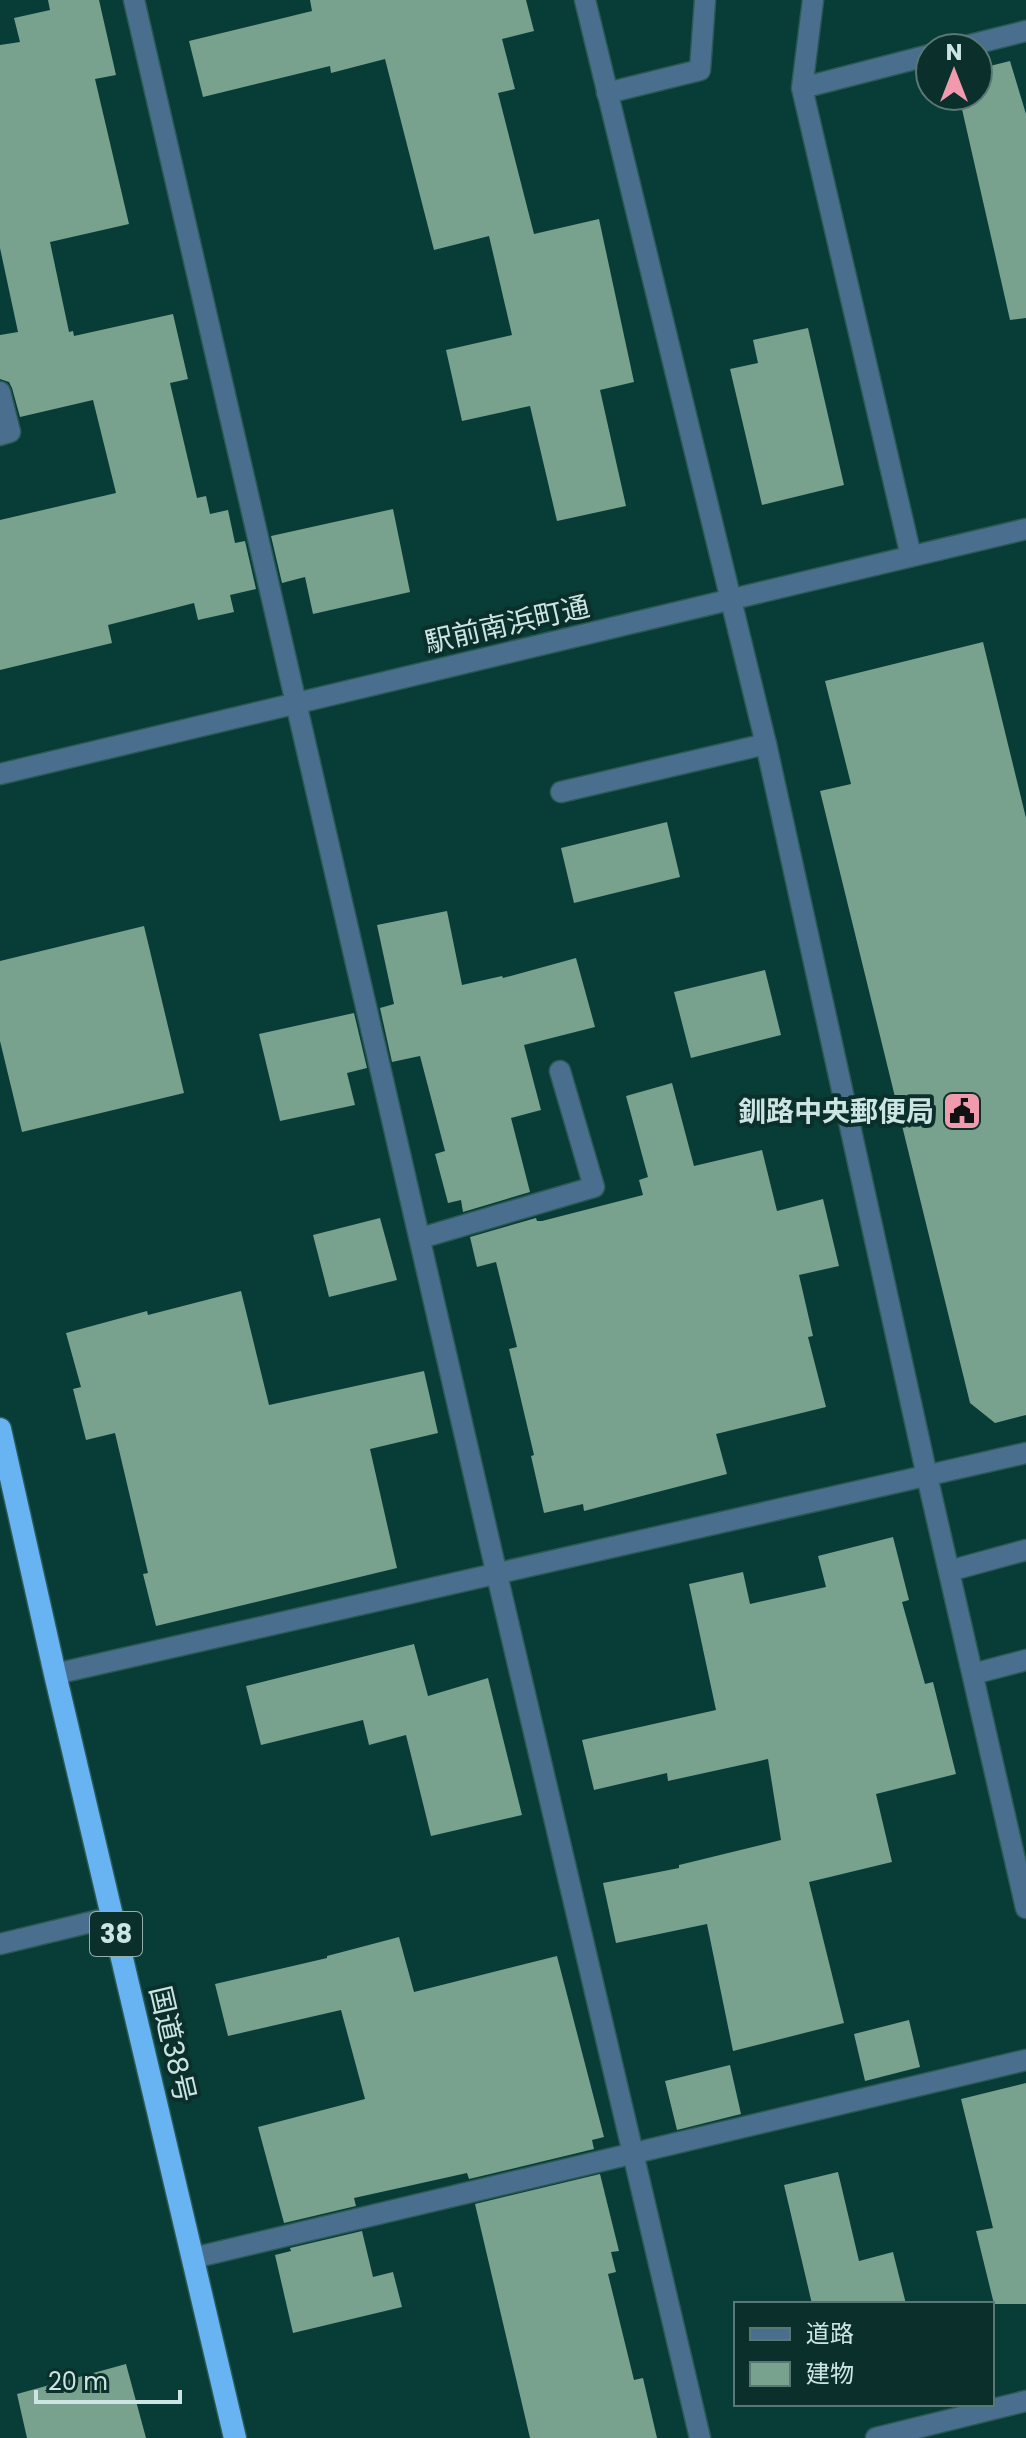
<svg xmlns="http://www.w3.org/2000/svg" width="1026" height="2438" viewBox="0 0 1026 2438" font-family="Poppins,'Noto Sans JP',sans-serif">
  <rect width="100%" height="100%" fill="#083c37"/>
  <!-- building -->
  <path fill="#78a18e" d="M48 0H99L116 75 95 79 129 224 50 242 69 332 73 331 74 336 173 314 188 379 170 383 197 498 206 496 210 514 228 510 235 543 245 541 256 589 230 595 234 612 198 620 194 603 108 625 112 643 0 670V520L116 493 93 400 20 417 12 388 9 382 0 379V335L18 332 0 248V45L20 42 14 18 50 10Z
    M310 0H526L534 31 502 39 515 89 498 93 534 234 599 219 634 382 600 390 626 506 557 521 530 406 462 421 446 350 512 335 489 236 434 250 385 59 331 73 330 66 203 97 189 41 312 11Z
    M1010 61 1026 114V318L1010 320 959 96H978V69Z
    M808 328 844 485 762 505 730 369 758 363 753 340Z
    M393 509 410 592 313 614 305 577 282 583 271 536Z
    M983 642 1026 818V1415L995 1423 970 1403 820 791 851 784 825 681Z
    M667 822 680 877 574 903 561 848Z
    M447 911 462 985 502 976 503 978 576 958 595 1027 524 1045 541 1110 511 1118 530 1192 463 1212 461 1200 448 1203 435 1154 445 1151 420 1056 392 1062 380 1008 394 1004 377 925Z
    M144 926 184 1093 22 1132 0 1041V961Z
    M765 970 781 1035 691 1058 674 992Z
    M354 1013 367 1068 347 1073 355 1105 280 1121 259 1034Z
    M672 1083 694 1166 762 1150 777 1211 823 1199 839 1266 799 1275 813 1336 808 1337 826 1407 716 1434 727 1474 584 1511 583 1504 544 1513 531 1456 534 1455 509 1349 517 1347 496 1262 477 1267 470 1237 536 1218 537 1221H542L643 1195 639 1180 648 1177 626 1096Z
    M380 1218 397 1280 329 1297 313 1235Z
    M241 1291 269 1405 424 1371 438 1433 370 1449 397 1568 156 1626 143 1574 148 1573 115 1433 86 1440 73 1389 81 1387 66 1333 147 1311 148 1315Z
    M893 1537 909 1600 902 1602 925 1684 933 1682 956 1774 876 1794 892 1862 809 1882 844 2023 733 2051 707 1924 616 1943 603 1883 679 1868V1865L781 1840 768 1759 668 1781 667 1773 594 1790 582 1740 716 1710 689 1584 743 1572 750 1604 826 1587 818 1556Z
    M414 1644 428 1696 488 1678 522 1815 431 1836 406 1735 369 1745 363 1720 261 1745 246 1686Z
    M399 1937 414 1992 557 1956 604 2137 592 2140 594 2149 469 2179 467 2173 354 2198 356 2206 284 2223 258 2127 365 2099 341 2010 228 2036 215 1984 327 1958V1956Z
    M909 2020 920 2067 865 2081 854 2034Z
    M730 2065 741 2114 677 2130 665 2081Z
    M1026 2083V2304H994L976 2231 993 2228 961 2099Z
    M838 2172 859 2261 893 2252 906 2304H812L784 2185Z
    M600 2174 619 2251 611 2252 616 2272 608 2274 634 2380 643 2378 657 2438H530L475 2204Z
    M362 2231 373 2277 393 2272 402 2307 293 2333 275 2255 291 2251 290 2248Z
    M126 2364 146 2438H27L17 2394Z"/>
  <g fill="none" stroke-linecap="round" stroke-linejoin="round">
    <!-- service casing -->
    <g stroke="#2b5a56" stroke-width="23">
      <path id="service" d="M813 0 802 88 911 556
        M958 48 1026 31
        M802 88 930 55
        M607 93 700 70 705 0
        M0 392 10 432 0 435
        M561 792 766 744
        M421 1238 594 1187 560 1071
        M949 1571 1026 1550
        M973 1674 1026 1660
        M193 2258 1026 2060"/>
    </g>
    <!-- minor casing -->
    <g stroke="#2b5a56" stroke-width="23">
      <path id="minor" d="M134 0 497 1575 700 2438
        M585 0 766 744 927 1476 1026 1908
        M55 1674 1026 1453
        M0 1944 112 1917
        M876 2438 1026 2401"/>
    </g>
    <!-- tertiary casing -->
    <g stroke="#2b5a56" stroke-width="23">
      <path id="tertiary" d="M0 774 1026 529"/>
    </g>
    <!-- trunk casing -->
    <g stroke="#2b5a56" stroke-width="25">
      <path id="trunk" d="M0 1429 55 1674 235 2438"/>
    </g>
    <!-- service -->
    <use href="#service" stroke="#4a6f8e" stroke-width="20"/>
    <!-- minor -->
    <use href="#minor" stroke="#4a6f8e" stroke-width="20"/>
    <!-- tertiary -->
    <use href="#tertiary" stroke="#4a6f8e" stroke-width="20"/>
    <!-- trunk -->
    <use href="#trunk" stroke="#68b3f2" stroke-width="22"/>
  </g>
  <!-- icons -->
  <defs>
    <g id="civic-square" transform="scale(2)"><rect x="-9" y="-9" width="18" height="18" rx="4" fill="#f29aad" stroke="#0b302c"/><path d="M-.6-6.5H3V-4.5H.6V-3L4-1V1h2V6H-6V1h2V-1L-.6-3ZM-1.2 2.5V6h2.4V2.5Z" fill="#111"/></g>
  </defs>
  <g fill-rule="evenodd">
    <use href="#civic-square" x="962" y="1111"/>
  </g>
  <g text-anchor="middle" stroke-width="8" stroke-linejoin="round" paint-order="stroke">
    <!-- shield labels -->
    <rect fill="#0b302c" stroke="#93afab" stroke-width="2" x="90" y="1912" width="52" height="44" rx="6"/>
    <g font-size="26" font-weight="bold" fill="#cde5e2">
      <text x="116" y="1943">38</text>
    </g>
    <!-- street labels -->
    <g font-size="28" fill="#cde5e2" stroke="#0b302c">
      <text transform="translate(507 624) rotate(-13)" y="10">駅前南浜町通</text>
      <text transform="translate(173 2044) rotate(77)" y="10">国道38号</text>
    </g>
    <!-- poi labels -->
    <g font-size="28" font-weight="bold" fill="#cde5e2" stroke="#0b302c" text-anchor="end">
      <text x="934" y="1121">釧路中央郵便局</text>
    </g>
  </g>
  <!-- legend -->
  <rect x="734" y="2302" width="260" height="104" fill="#0b302c" stroke="#597875" stroke-width="2"/>
  <rect x="750" y="2328" width="40" height="12" fill="#4a6f8e" stroke="#597875" stroke-width="2"/>
  <text x="806" y="2342" font-size="24" fill="#cde5e2">道路</text>
  <rect x="750" y="2362" width="40" height="24" fill="#78a18e" stroke="#597875" stroke-width="2"/>
  <text x="806" y="2382" font-size="24" fill="#cde5e2">建物</text>
  <!-- north arrow -->
  <g transform="translate(954 72)"><circle r="38" fill="#0b302c" stroke="#597875" stroke-width="2"/>
  <path d="M0-6L14 30L0 20L-14 30Z" fill="#f29aad"/>
  <text y="-12" font-size="22" font-weight="bold" text-anchor="middle" fill="#cde5e2">N</text>
  </g>
  <!-- scale -->
  <path d="M36 2390v12h144v-12" fill="none" stroke="#cde5e2" stroke-width="4"/>
  <text x="48" y="2390" font-size="24" fill="#cde5e2" stroke="#0b302c" stroke-width="6" paint-order="stroke">20 m</text>
</svg>
